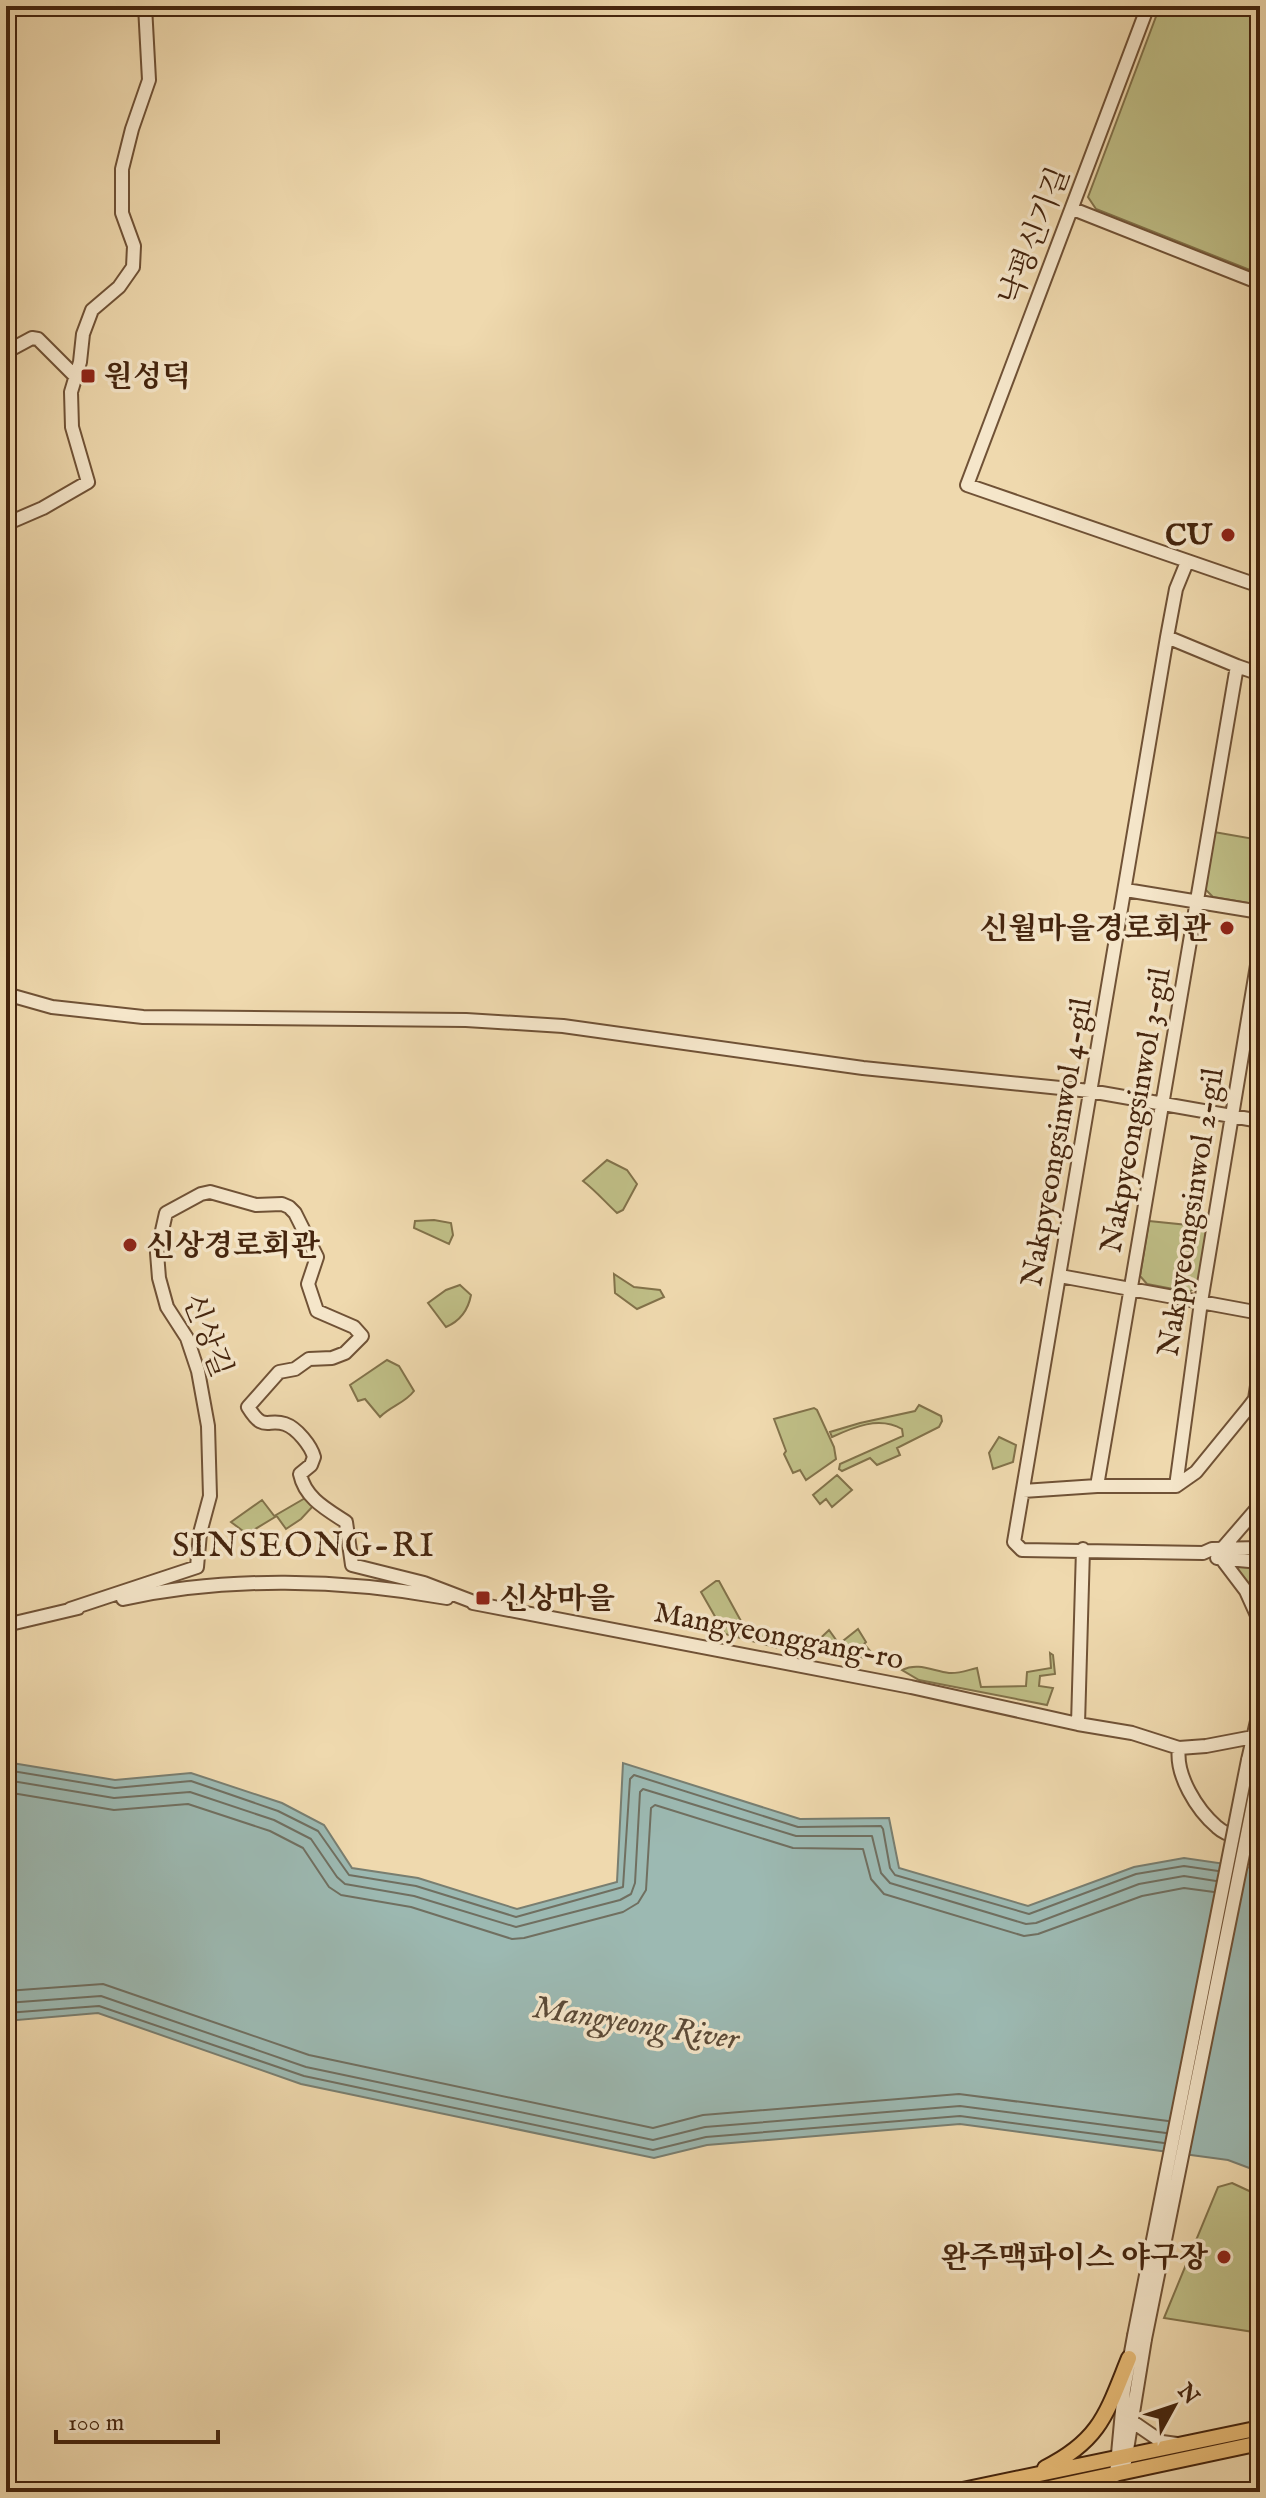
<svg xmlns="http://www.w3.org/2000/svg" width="1266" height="2498" viewBox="0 0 1266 2498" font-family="'IM FELL English','Noto Serif KR',serif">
  <rect width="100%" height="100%" fill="#efd9ae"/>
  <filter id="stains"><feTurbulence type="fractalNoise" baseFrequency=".0025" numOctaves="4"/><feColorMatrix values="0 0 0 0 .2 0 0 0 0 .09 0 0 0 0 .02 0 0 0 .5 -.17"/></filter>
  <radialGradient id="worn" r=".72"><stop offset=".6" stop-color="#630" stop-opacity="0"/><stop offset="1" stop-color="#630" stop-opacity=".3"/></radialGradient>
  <!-- green -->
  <path fill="#bfbe86" stroke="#82724a" stroke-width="2" d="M1160 6H1260V274L1096 209 1088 197Z
    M1214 832 1260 840V899L1254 904 1213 897 1205 889Z
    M607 1160 627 1170 637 1184 623 1210 617 1213C605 1202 596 1191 583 1181Z
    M434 1220 451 1223 453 1235 449 1244 414 1228 415 1221Z
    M1149 1221 1207 1227 1198 1286 1189 1292 1147 1284 1140 1276Z
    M614 1274 634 1287 660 1290 664 1297 637 1309 615 1293Z
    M460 1285 471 1295C468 1311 460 1321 446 1327L428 1303 446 1290Z
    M387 1360 399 1366 414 1391C405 1403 391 1406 380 1417L365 1399 358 1401 350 1385Z
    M919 1405 941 1416 942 1421 939 1427 897 1448 900 1455 877 1465 870 1458 842 1471 839 1469 840 1464 903 1436 902 1429C879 1416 854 1427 832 1437L830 1432 860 1423 915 1411Z
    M814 1408 817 1410 834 1447 836 1459 806 1480 800 1470 793 1473 784 1454 786 1451 774 1419Z
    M999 1437 1016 1445 1013 1462 993 1469 989 1453Z
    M837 1475 852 1490 832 1507 826 1499 820 1504 813 1495Z
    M307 1497 314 1505 301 1519 286 1529 276 1515Z
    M262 1500 275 1517 247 1534 231 1522Z
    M1233 1564 1260 1568V1607L1255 1592 1234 1569Z
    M716 1581H719L747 1632 760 1628 775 1647 725 1634 701 1592Z
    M858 1629 866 1642 864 1644 878 1660 809 1649 829 1630 839 1644Z
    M1050 1653 1053 1655 1055 1674 1040 1676 1039 1686 1053 1688 1047 1705 919 1680 902 1670C918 1662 933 1671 949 1673 958 1674 968 1670 977 1668L981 1687 1026 1686 1027 1672 1051 1668Z
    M1232 2183 1260 2196V2333L1164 2318 1218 2187Z"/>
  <!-- water -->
  <path fill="#9cb9b2" stroke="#797e70" stroke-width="2" d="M6 1762 115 1780 191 1773 282 1803 324 1825 352 1868 418 1878 517 1909 617 1882 623 1763 800 1819 889 1818 899 1868 1028 1906 1134 1867 1184 1858 1260 1869V2172L1228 2160 960 2124 707 2145 654 2158 301 2084 98 2013 6 2021Z"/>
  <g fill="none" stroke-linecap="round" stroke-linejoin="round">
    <!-- shore -->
    <path stroke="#706f60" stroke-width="2" d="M6 1770 115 1788 191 1781 278 1811 318 1831 349 1875 416 1886 516 1917 623 1887 630 1779 634 1775 798 1827 881 1826 883 1829 890 1868 895 1875 1029 1914 1136 1874 1184 1866 1218 1871
      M6 1780 114 1798 190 1792 274 1820 311 1839 337 1877 345 1884 414 1896 516 1927 620 1900 631 1894 635 1883 640 1792 643 1789 796 1836H872L881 1873 890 1883 1026 1924 1036 1923 1139 1884 1184 1876 1216 1881
      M6 1792 114 1810 188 1804 270 1831 303 1848 329 1887 341 1895 411 1907 512 1939 524 1938 623 1912 638 1903 646 1890 651 1808 655 1805 793 1848 863 1849 871 1879 884 1894 1024 1936 1038 1934 1142 1896 1184 1888 1214 1892
      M6 1991 103 1984 309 2055 653 2128 703 2115 959 2094 1168 2121
      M6 2003 101 1996 306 2067 653 2140 705 2127 960 2106 1166 2133
      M6 2013 99 2006 304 2076 653 2150 706 2137 960 2116 1164 2143"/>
    <!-- minor casing -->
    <g stroke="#705236" stroke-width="16">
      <path id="minor" d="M1148 6 967 485 1260 586
        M1073 209 1260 283
        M6 352 32 338 38 339 76 377
        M6 524 43 508 88 482 72 427 71 392 80 362 83 334 92 310 119 287 133 267 134 246 122 213V169L132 129 149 80 145 6
        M1187 562 1176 589 1167 637 1014 1542 1022 1550 1203 1553 1212 1549 1260 1548
        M1167 637 1237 666
        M1126 890 1260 912
        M6 994 52 1007 143 1017 466 1020 563 1026 863 1068 1090 1091 1260 1121
        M1060 1276 1260 1313
        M1176 1486H1097L1237 666 1260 674
        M1176 1486 1201 1302 1260 947
        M1176 1486 1196 1472 1249 1407 1255 1399 1260 1366
        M1023 1491 1097 1486
        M1222 1549 1260 1505
        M1217 1558 1260 1562
        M1221 1558 1246 1591 1260 1622
        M123 1599C227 1576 343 1579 447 1598
        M473 1603 911 1687 1078 1724 1132 1733 1179 1748 1206 1746 1253 1737
        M70 1609 197 1567 200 1533 210 1496 208 1426 198 1371 187 1338 167 1307 159 1278 157 1253 166 1213 201 1194 210 1192 256 1205 282 1204 289 1207 295 1213 317 1257 308 1284 317 1311 354 1327 362 1336 345 1353 332 1358 309 1359 295 1369 279 1372 248 1407C264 1433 267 1418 285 1424 297 1428 311 1446 314 1457L311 1465 300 1474C305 1498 326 1509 346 1522L352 1565 424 1583 479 1604
        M6 1625 78 1608
        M1078 1724 1083 1549
        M1179 1748C1175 1775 1197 1810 1217 1827 1229 1838 1245 1838 1260 1837
        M1248 1760 1260 1708
        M1130 2420 1162 2442 1177 2444
        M1125 2462 1145 2339
        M1116 2475 1124 2390 1134 2336"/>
    </g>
    <!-- major casing -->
    <g stroke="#45250e" stroke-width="18">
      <path id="major" d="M1045 2468C1101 2440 1107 2412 1129 2358
        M953 2492 1260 2428
        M1030 2492 1260 2443"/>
    </g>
    <!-- minor -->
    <use href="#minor" stroke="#f5e6ca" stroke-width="12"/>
    <!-- major -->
    <use href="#major" stroke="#e8bc77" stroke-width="14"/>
    <!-- minor-bridge casing -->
    <g stroke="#705236" stroke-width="16" stroke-linecap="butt">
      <path id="minor-bridge" d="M1134 2336 1248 1760
        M1145 2339 1260 1770"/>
    </g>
    <!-- minor-bridge -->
    <use href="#minor-bridge" stroke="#f5e6ca" stroke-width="12"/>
  </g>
  <!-- markers -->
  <g fill="#8f2418" stroke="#f5e6ca" stroke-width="3">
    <rect x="80" y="368" width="16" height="16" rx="4"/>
    <circle cx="1228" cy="535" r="8"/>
    <circle cx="1227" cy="928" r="8"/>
    <circle cx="130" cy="1245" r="8"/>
    <rect x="475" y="1590" width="16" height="16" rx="4"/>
    <circle cx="1224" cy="2257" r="8"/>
  </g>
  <g text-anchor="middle" stroke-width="7" stroke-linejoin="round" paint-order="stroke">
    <!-- street labels -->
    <g font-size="30" fill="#45250e" stroke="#f5e6ca">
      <text transform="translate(1034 236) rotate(-69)" y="10">낙평신기길</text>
      <text transform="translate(1135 1110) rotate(-80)" y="10">Nakpyeongsinwol 3-gil</text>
      <text transform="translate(1056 1142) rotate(-80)" y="10">Nakpyeongsinwol 4-gil</text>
      <text transform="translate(1190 1212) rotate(-81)" y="10">Nakpyeongsinwol 2-gil</text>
      <text transform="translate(208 1335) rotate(69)" y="10">신상길</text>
      <text transform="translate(779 1635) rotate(11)" y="10">Mangyeonggang-ro</text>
    </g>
    <!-- poi labels -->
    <g font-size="30" font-weight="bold" fill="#45250e" stroke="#f5e6ca" text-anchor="start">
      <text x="104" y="386">원성덕</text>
      <text x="1212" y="545" text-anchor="end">CU</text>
      <text x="1211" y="938" text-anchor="end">신월마을경로회관</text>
      <text x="146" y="1255">신상경로회관</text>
      <text x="499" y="1608">신상마을</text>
      <text x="1208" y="2267" text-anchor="end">완주맥파이스 야구장</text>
    </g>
    <!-- water labels -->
    <g font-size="32" font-style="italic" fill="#5b4a37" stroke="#f5e6ca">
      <text transform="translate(636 2022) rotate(9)" y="11">Mangyeong River</text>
    </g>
    <!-- quarter labels -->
    <g font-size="34" letter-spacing="2" fill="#45250e" stroke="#f5e6ca">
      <text x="304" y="1556">SINSEONG-RI</text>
    </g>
  </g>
  <!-- margin -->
  <rect width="1266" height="2498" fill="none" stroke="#efd9ae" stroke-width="32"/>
  <rect x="8" y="8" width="1250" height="2482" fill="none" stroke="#45250e" stroke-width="4"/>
  <rect x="16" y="16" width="1234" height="2466" fill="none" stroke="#45250e" stroke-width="2"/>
  <!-- north arrow -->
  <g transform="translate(1174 2406) rotate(50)" stroke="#f5e6ca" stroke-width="6" paint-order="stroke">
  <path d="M0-6L14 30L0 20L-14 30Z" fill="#45250e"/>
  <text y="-12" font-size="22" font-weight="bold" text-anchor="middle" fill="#45250e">N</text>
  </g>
  <!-- scale -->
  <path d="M56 2430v12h162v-12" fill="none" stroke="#45250e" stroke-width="4"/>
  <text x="68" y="2430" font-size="24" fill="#45250e" stroke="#f5e6ca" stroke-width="6" paint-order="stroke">100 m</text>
  <rect width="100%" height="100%" filter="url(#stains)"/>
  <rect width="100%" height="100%" fill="url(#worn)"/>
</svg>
